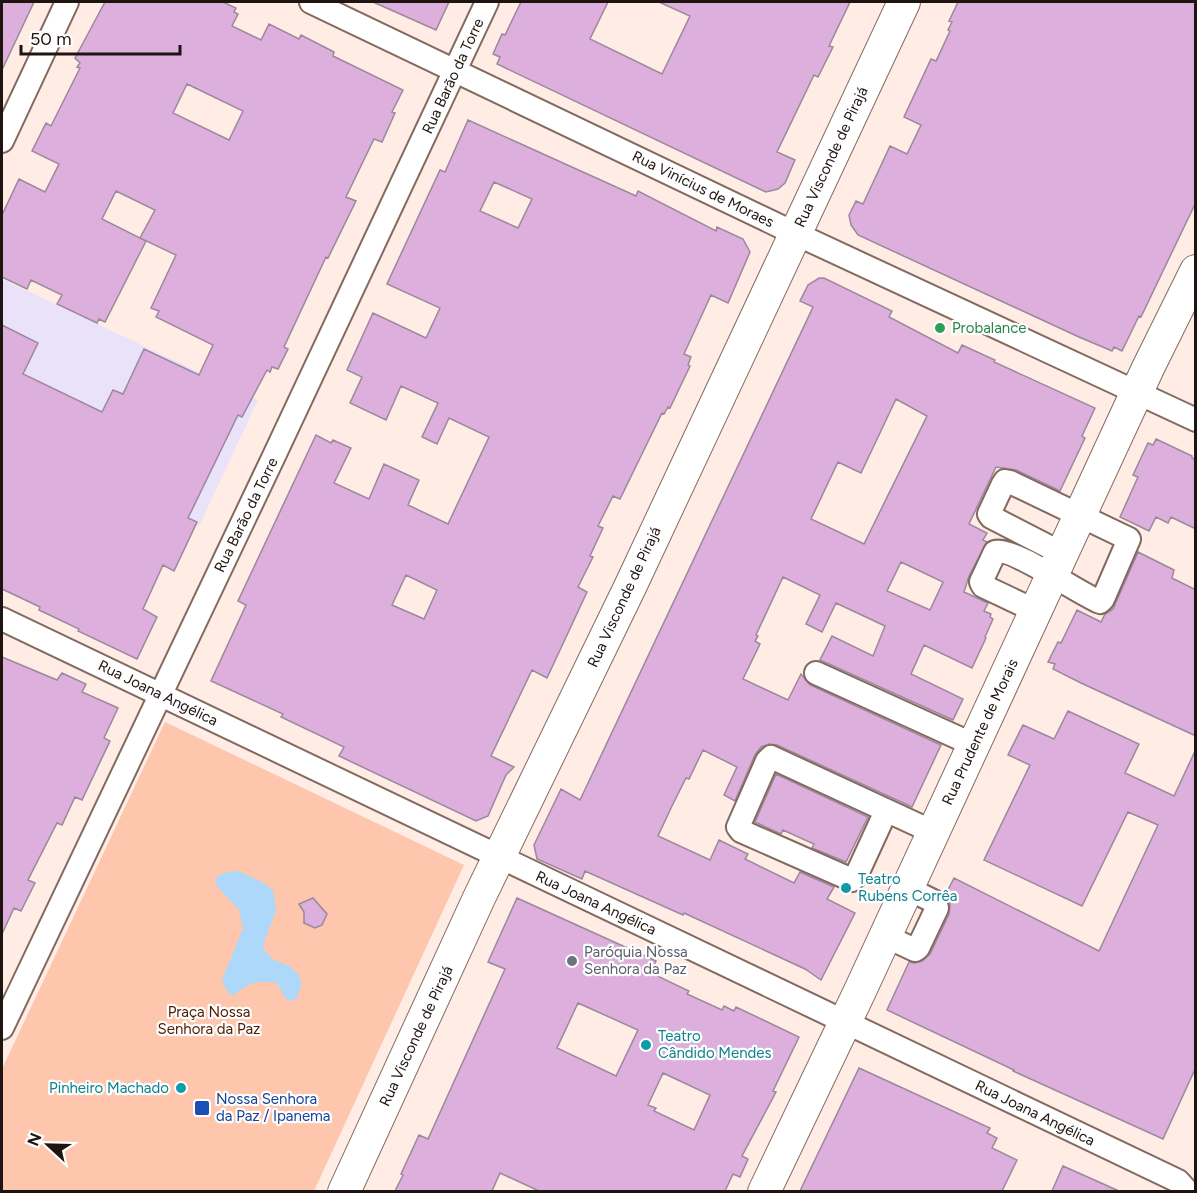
<svg xmlns="http://www.w3.org/2000/svg" width="1197" height="1193" viewBox="0 0 1197 1193" font-family="Figtree,sans-serif">
  <rect width="100%" height="100%" fill="#feece5"/>
  <!-- education -->
  <path fill="#eae2f8" d="M2 279 258 400 199 526 2 433Z"/>
  <!-- green -->
  <path fill="#fdc6ad" d="M165 722 464 865 314 1191 2 1192V1069Z"/>
  <!-- water -->
  <path fill="#add8f9" d="M238 871 264 883 273 890 276 911 265 939 263 949 274 960 291 967 298 974 302 983 296 999 289 1001 283 995 278 984C262 979 247 982 235 995L228 993 222 980 243 928 239 910 216 885V877L227 872Z"/>
  <!-- building -->
  <path fill="#dcafdd" stroke="#9b889c" stroke-width="1.5" fill-rule="evenodd" d="M2 2H34L2 70Z
    M105 2H223L236 8 234 12 238 14 232 26 261 40 269 24 299 39 301 35 334 52 333 56 403 90 392 112 395 113 382 142 374 139 346 197 356 201 328 258 326 257 284 347 288 349 278 369 272 367 270 372 267 370 242 417 238 415 188 518 197 522 174 571 163 565 143 609 157 617 137 659 78 631 79 629 39 610 40 607 2 589V325L38 343 23 374 102 412 113 390 123 394 144 349 199 375 213 345 156 317 159 311 151 308 176 255 140 238 155 210 116 191 102 219 146 241 105 322 99 319 97 323 57 304 62 295 31 280 27 289 2 277V215L19 179 45 192 59 164 32 151 46 123 51 126 80 68 77 67 80 63 75 58ZM187 84 243 111 229 140 173 113Z
    M373 2H449L436 30Z
    M521 2H608L590 39 662 74 690 16 659 2H850L829 46 833 47 818 77 814 75 777 152 795 160 785 183 778 189 766 192 497 64 500 57 493 54 502 34 505 35Z
    M958 2H1196V202L1141 317 1139 316 1122 351 1114 347 1112 351 1079 337 858 235 851 225 849 215 856 201 863 204 890 146 907 154 921 125 904 117 931 59 936 61 950 31 948 30 952 22 949 21Z
    M468 120 636 196 638 191 716 231 717 227 743 239 750 252 728 303 711 295 684 354 691 357 688 365 690 366 670 408 668 407 664 414 662 413 620 499 613 496 598 526 603 528 590 556 593 557 578 587 587 592 547 678 532 670 491 756 514 767 506 775 488 816 476 821 339 756 344 747 281 717 283 714 211 681 246 605 238 601 316 435 331 443 333 440 351 448 334 483 369 499 384 464 419 480 408 505 448 524 489 437 449 418 437 444 422 437 438 403 401 386 386 420 350 403 362 377 347 370 373 313 426 338 440 308 387 284 440 170 445 172ZM494 182 532 199 518 228 480 211ZM406 575 437 590 424 619 392 605Z
    M819 278H824L892 311 889 317 958 353 962 345 995 360 994 362 1095 408 1082 436 1085 438 1060 491 1016 470 996 467 969 524 987 533 983 540 987 542 969 576 964 592 988 603 984 611 991 614 990 617 993 619 985 637 986 638 972 668 924 645 911 674 963 699 953 720 820 660 832 636 873 656 885 626 836 603 822 632 806 624 820 595 783 577 756 635 758 636 755 641 760 644 743 679 788 700 801 674 810 685 941 745 912 807 777 745 769 744 761 747 755 755 735 801 724 795 737 767 703 750 689 779 686 778 672 806 658 836 710 860 719 840 748 854 745 859 794 883 800 872 834 887 827 899 855 913 821 980 805 969 684 913 683 915 585 871 582 879 537 859 534 845 561 789 580 800 813 307 800 301 808 285ZM896 399 927 416 864 544 811 519 838 462 861 473ZM901 562 943 582 930 610 887 591Z
    M1156 439 1192 456V458L1196 460V529L1171 517 1168 523 1156 517 1149 531 1120 517 1138 477 1133 475 1140 460 1148 443 1153 445Z
    M1138 552 1174 570 1172 578 1196 590V736L1081 683 1053 669 1055 664 1048 662 1058 642 1061 643 1077 610 1101 622 1105 614 1113 609Z
    M2 657 57 680 62 673 86 684 82 692 118 708 104 738 110 741 82 800 75 797 62 825 57 823 28 880 35 883 21 911 14 908 2 934Z
    M1068 711 1139 744 1125 773 1174 796 1196 749V1067L1163 1139 1013 1071 1014 1070 887 1010 909 962 915 963 922 961 930 954 949 914 950 904 946 894 954 878 1099 951 1158 825 1128 812 1082 906 984 860 1030 765 1008 755 1023 725 1054 739Z
    M776 774 868 817 846 862 812 848 814 844 783 830 781 834 755 822Z
    M313 898 327 914 322 925 315 928 304 923V912L299 904Z
    M517 898 656 961 651 973 689 991 687 994 722 1010 724 1006 734 1011 736 1007 799 1037 773 1091 776 1092 742 1156 748 1159 740 1177 733 1174 725 1191H539L500 1173 492 1191H395L403 1175 401 1174 419 1135 428 1139 505 969 488 962ZM578 1003 638 1030 616 1076 557 1048ZM663 1073 710 1095 694 1130 654 1111 656 1108 648 1105Z
    M859 1068 990 1128 987 1133 997 1138 992 1148 1017 1160 1002 1191H800Z
    M1063 1166 1119 1191H1052Z"/>
  <g fill="none" stroke-linecap="round" stroke-linejoin="round">
    <!-- minor casing -->
    <g stroke="#836a5f" stroke-width="26">
      <path id="minor" d="M311 2 794 233 1196 420
        M2 141 67 2
        M1036 611 983 586 981 582 995 552C1011 546 1080 594 1100 602L1103 599 1129 539 1010 482 1005 481 1003 484 989 514 991 517 1063 554
        M2 619 1178 1181 1188 1192
        M816 673 974 745
        M886 811 857 874 852 880 741 831 738 827 767 761 771 757 933 832
        M885 936 915 950 918 948 937 908 935 902 907 888
        M2 1028 274 456 487 2"/>
    </g>
    <!-- secondary casing -->
    <g stroke="#836a5f" stroke-width="34">
      <path id="secondary" d="M344 1192 479 898 630 587 904 2
        M764 1192 859 993 1148 368 1196 271"/>
    </g>
    <!-- minor -->
    <use href="#minor" stroke="#fff" stroke-width="22"/>
    <!-- secondary -->
    <use href="#secondary" stroke="#fff" stroke-width="32"/>
  </g>
  <!-- markers -->
  <circle fill="#2e9e5b" stroke="#fefefe" stroke-width="2" cx="940" cy="328" r="6"/>
  <g fill="#0f9aa8" stroke="#fefefe" stroke-width="2">
    <circle cx="846" cy="888" r="6"/>
    <circle cx="646" cy="1045" r="6"/>
    <circle cx="181" cy="1088" r="6"/>
  </g>
  <circle fill="#6b7280" stroke="#fefefe" stroke-width="2" cx="572" cy="961" r="6"/>
  <rect fill="#1a4fb4" stroke="#fefefe" stroke-width="2" x="194" y="1100" width="16" height="16" rx="3"/>
  <g text-anchor="middle" stroke-width="4.5" stroke-linejoin="round" paint-order="stroke">
    <!-- street labels -->
    <g font-size="15" fill="#1e1410" stroke="#fefefe">
      <text transform="translate(453 76) rotate(-65)" y="5">Rua Barão da Torre</text>
      <text transform="translate(831 157) rotate(-65)" y="5">Rua Visconde de Pirajá</text>
      <text transform="translate(703 189) rotate(26)" y="5">Rua Vinícius de Moraes</text>
      <text transform="translate(246 515) rotate(-64)" y="5">Rua Barão da Torre</text>
      <text transform="translate(624 597) rotate(-65)" y="5">Rua Visconde de Pirajá</text>
      <text transform="translate(158 693) rotate(26)" y="5">Rua Joana Angélica</text>
      <text transform="translate(980 732) rotate(-65)" y="5">Rua Prudente de Morais</text>
      <text transform="translate(596 903) rotate(25)" y="5">Rua Joana Angélica</text>
      <text transform="translate(416 1036) rotate(-65)" y="5">Rua Visconde de Pirajá</text>
      <text transform="translate(1035 1113) rotate(26)" y="5">Rua Joana Angélica</text>
    </g>
    <!-- leisure labels -->
    <g font-size="15" fill="#27864d" stroke="#fefefe" text-anchor="start">
      <text x="952" y="333">Probalance</text>
    </g>
    <!-- culture labels -->
    <g font-size="15" fill="#0d838f" stroke="#fefefe" text-anchor="start">
      <text x="858" y="884">Teatro<tspan x="858" dy="17">Rubens Corrêa</tspan></text>
      <text x="658" y="1041">Teatro<tspan x="658" dy="17">Cândido Mendes</tspan></text>
      <text x="169" y="1093" text-anchor="end">Pinheiro Machado</text>
    </g>
    <!-- worship labels -->
    <g font-size="15" fill="#5b616d" stroke="#fefefe" text-anchor="start">
      <text x="584" y="957">Paróquia Nossa<tspan x="584" dy="17">Senhora da Paz</tspan></text>
    </g>
    <!-- park labels -->
    <g font-size="15" fill="#501b00" stroke="#fefefe">
      <text x="209" y="1017">Praça Nossa<tspan x="209" dy="17">Senhora da Paz</tspan></text>
    </g>
    <!-- transit labels -->
    <g font-size="15" fill="#164399" stroke="#fefefe" text-anchor="start">
      <text x="216" y="1104">Nossa Senhora<tspan x="216" dy="17">da Paz / Ipanema</tspan></text>
    </g>
  </g>
  <!-- border -->
  <rect width="1197" height="1193" fill="none" stroke="#1e1410" stroke-width="6"/>
  <!-- north arrow -->
  <g transform="translate(48 1145) rotate(292)" stroke="#fefefe" stroke-width="4.5" paint-order="stroke">
  <path d="M0-4.5L10 22L0 15L-10 22Z" fill="#1e1410"/>
  <text y="-9" font-size="16" font-weight="bold" text-anchor="middle" fill="#1e1410">N</text>
  </g>
  <!-- scale -->
  <path d="M21 45v9h159v-9" fill="none" stroke="#1e1410" stroke-width="3"/>
  <text x="30" y="45" font-size="18" fill="#1e1410" stroke="#fefefe" stroke-width="4.5" paint-order="stroke">50 m</text>
</svg>
